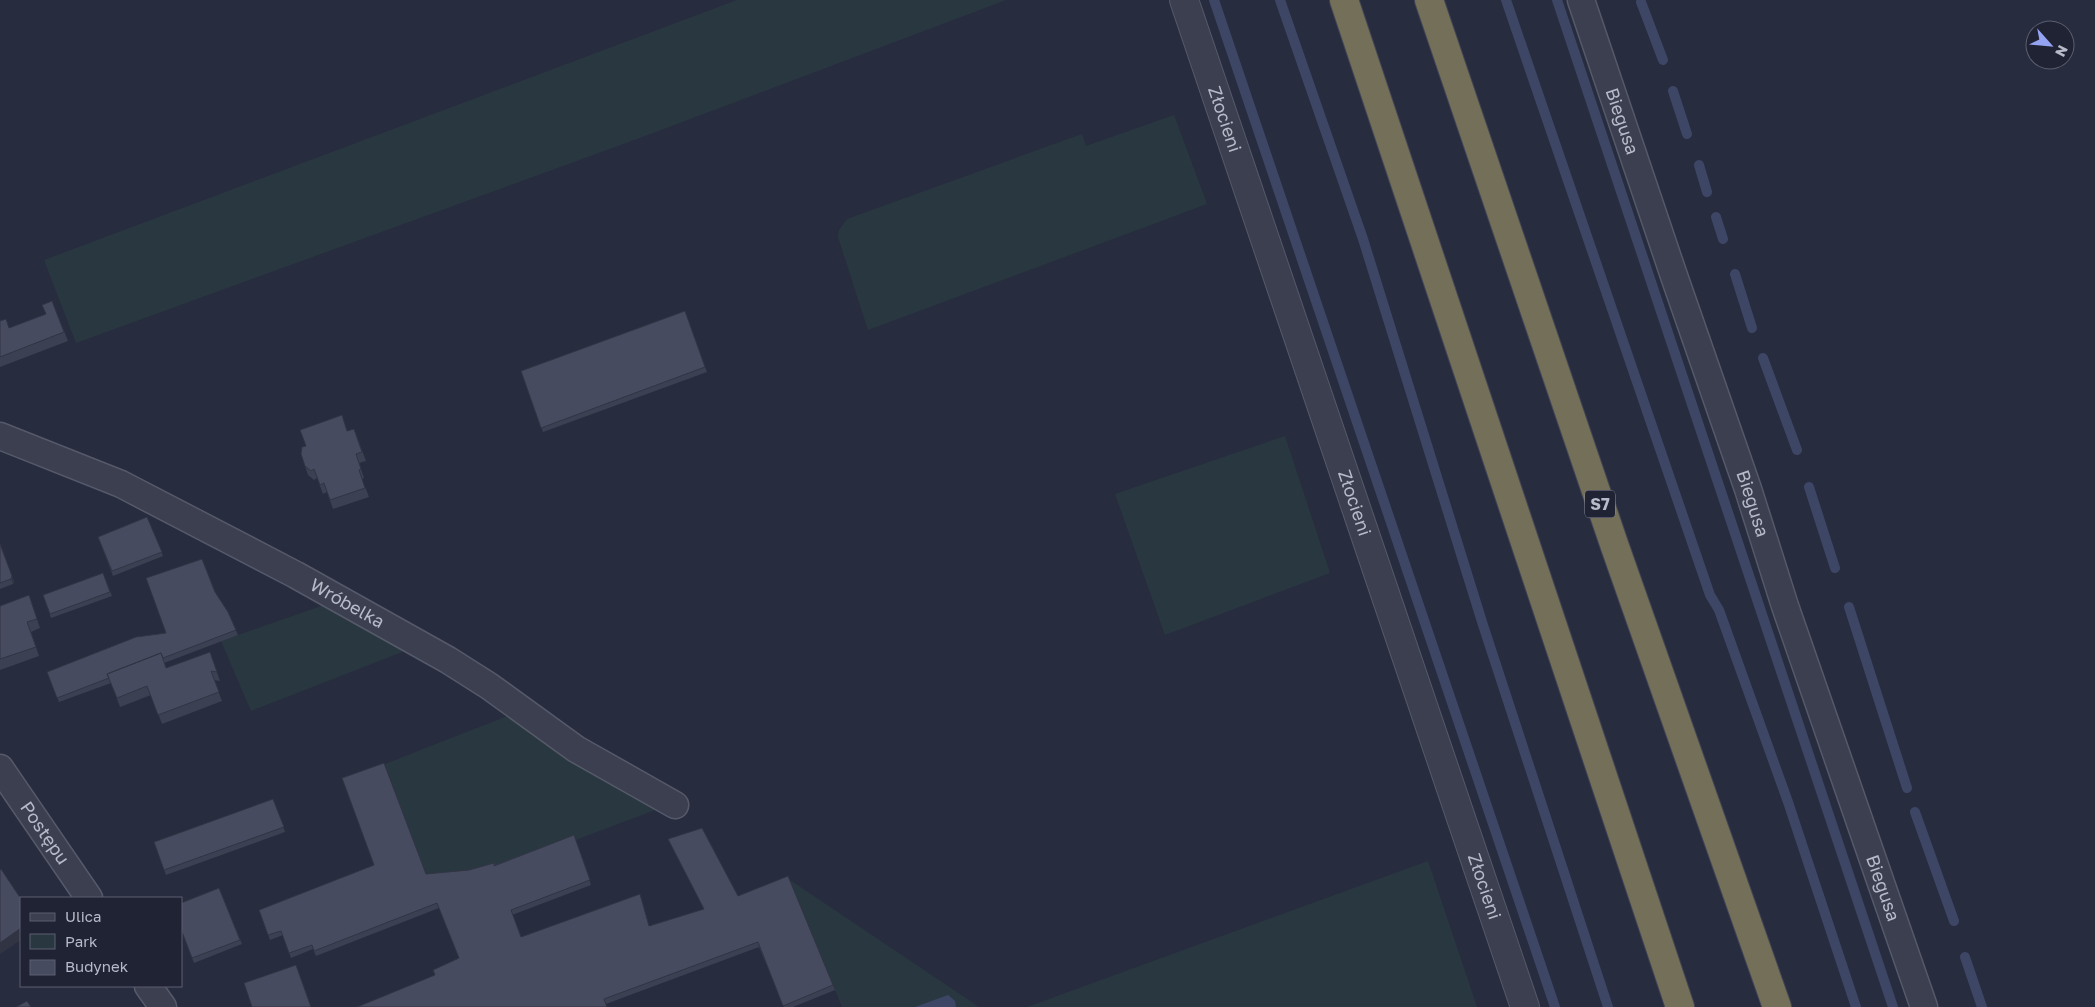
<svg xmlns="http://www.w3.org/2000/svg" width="2095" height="1007" viewBox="0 0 2095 1007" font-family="'Golos Text',sans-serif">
  <rect width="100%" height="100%" fill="#272c3f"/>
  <!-- green -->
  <path fill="#293840" d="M737 0H1006L637 139 76 343 44 260Z
    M1174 115 1207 204 868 330 838 237 839 230 847 219 1082 134 1086 146Z
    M1285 436 1330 573 1165 635 1115 494Z
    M327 604 410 649 251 711 221 641Z
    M510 715 663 807 496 870 427 879 385 764Z
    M1428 861 1477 1007H1027Z
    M790 880 979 1007H842Z"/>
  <!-- water -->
  <path fill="#3e4666" d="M948 995 955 1001 956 1007H915Z"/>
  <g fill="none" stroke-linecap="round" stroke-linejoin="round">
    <!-- stream -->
    <path stroke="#3e4666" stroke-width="10" d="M1214 0 1555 1007
      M1280 0 1363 239 1483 625 1608 1007
      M1506 0 1710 595 1719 610 1788 802 1856 1007
      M1557 0 1893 1007
      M1641 2 1663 60
      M1673 91 1687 134
      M1699 165 1707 192
      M1716 217 1723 239
      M1735 274 1752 328
      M1763 358 1797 450
      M1809 487 1835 568
      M1849 607 1907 788
      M1915 812 1954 921
      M1965 957 1982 1007"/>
    <!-- minor casing -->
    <g stroke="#565969" stroke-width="29">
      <g id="minor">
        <path id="s1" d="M1581 0 1673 273 1748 489 1785 606 1924 1007"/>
        <path id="s2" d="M0 436 121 484 296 575 448 660 489 686 576 749 675 805"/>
        <path id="s3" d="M0 768 89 898"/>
        <path d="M148 986 163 1007"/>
      </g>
    </g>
    <!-- tertiary casing -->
    <g stroke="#565969" stroke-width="30">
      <g id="tertiary">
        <path id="s4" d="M1184 0 1525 1007"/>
      </g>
    </g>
    <!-- motorway casing -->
    <g stroke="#434656" stroke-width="30">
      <path id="motorway" d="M1344 0 1680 1007
        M1429 0 1614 544 1777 1007"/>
    </g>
    <!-- minor -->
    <use href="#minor" stroke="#3b3f4f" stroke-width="26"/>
    <!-- tertiary -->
    <use href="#tertiary" stroke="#3b3f4f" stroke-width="28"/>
    <!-- motorway -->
    <use href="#motorway" stroke="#746f58" stroke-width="28"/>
  </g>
  <!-- wall -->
  <path fill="#3c4053" d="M52 301 68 341 0 367V321L9 328 46 314Z
    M685 311 707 372 543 432 521 371Z
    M354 429 366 461 359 463 364 478 362 479 369 497 333 509 327 492 323 494 317 478 314 480 308 475 301 454 347 431Z
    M147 517 163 556 113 576 98 537Z
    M0 544 14 581 13 584 0 589Z
    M103 573 112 596 51 618 43 595Z
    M215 592 228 612 238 635 164 663 166 668 210 652 220 681 214 680 222 701 162 724 151 695 120 707 111 683 59 702 47 672 166 633Z
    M29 595 40 628 31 632 39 656 0 670V606Z
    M273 799 285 832 166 875 154 842Z
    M574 835 591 885 512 915 521 937 650 926 704 909 668 839 738 896 788 876 835 990 793 1007H784L759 947 606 1004 435 975 459 958 439 908 316 956 313 949 291 958 283 935 270 940 259 910 426 874 469 870 494 863 495 865Z
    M219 888 242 944 194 963 181 929Z"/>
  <!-- shaded-wall -->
  <path fill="#313443" d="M12 576 14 581 13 584 11 579Z
    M21 928V940L0 954V943Z"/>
  <!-- building -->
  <path fill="#464b60" stroke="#313443" d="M52 301 64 332 0 357V321L6 319 9 328 46 314 42 305Z
    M685 311 705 367 541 428 521 371Z
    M342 415 347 431 354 429 362 452 356 454 361 469 359 470 365 488 330 500 324 483 320 485 314 469 311 471 305 466 301 454 302 447 306 446 300 430Z
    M147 517 162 552 112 571 98 537Z
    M0 544 12 576 11 579 0 583Z
    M202 559 215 592 228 612 236 630 163 658 161 653 107 674 109 678 57 698 47 672 136 637 166 633 146 578Z
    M103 573 110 592 50 614 43 595Z
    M29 595 37 619 27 622 36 647 0 659V606Z
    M210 652 217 672 211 671 219 692 158 715 147 686 117 698 107 674 161 653 166 668Z
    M384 763 426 874 469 870 494 863V866L574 835 590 880 511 910 521 937 640 894 649 926 704 909 668 839 702 828 738 896 788 876 833 985 783 1006 758 942 604 999 607 1007H357L435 975 433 970 459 958 437 903 314 951 312 945 289 953 281 931 268 935 259 910 374 865 342 778Z
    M273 799 284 827 164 870 154 842Z
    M1 869 21 899V928L0 943V870Z
    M219 888 240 940 192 958 181 929V903Z
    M296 965 311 1007H252L244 983Z
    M27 1001 31 1007H16Z"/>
  <g text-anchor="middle" stroke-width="4.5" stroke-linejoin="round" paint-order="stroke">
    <!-- shield labels -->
    <rect fill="#202334" stroke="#8a8d9c" stroke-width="1" x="1585" y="490.5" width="30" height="27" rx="4"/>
    <g font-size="16" font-weight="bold" fill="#b7bac9">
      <text x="1600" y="510">S7</text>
    </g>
    <!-- street labels -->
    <g font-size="18" fill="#b7bac9" stroke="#202334">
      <text dy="6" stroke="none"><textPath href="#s4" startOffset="126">Złocieni</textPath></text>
      <text dy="6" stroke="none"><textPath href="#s1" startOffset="128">Biegusa</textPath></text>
      <text dy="6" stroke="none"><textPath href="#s1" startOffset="532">Biegusa</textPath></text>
      <text dy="6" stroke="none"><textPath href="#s4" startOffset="531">Złocieni</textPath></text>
      <text dy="6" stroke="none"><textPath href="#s2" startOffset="386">Wróbelka</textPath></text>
      <text dy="6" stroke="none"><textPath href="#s3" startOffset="79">Postępu</textPath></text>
      <text dy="6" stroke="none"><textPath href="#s4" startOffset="936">Złocieni</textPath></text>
      <text dy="6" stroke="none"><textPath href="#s1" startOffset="938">Biegusa</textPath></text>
    </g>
  </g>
  <!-- legend -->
  <rect x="20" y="897" width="162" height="90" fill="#202334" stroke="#5c5f70"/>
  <rect x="30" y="913" width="25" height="8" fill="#3b3f4f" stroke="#5c5f70"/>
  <text x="65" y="922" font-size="15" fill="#b7bac9">Ulica</text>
  <rect x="30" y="934" width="25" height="15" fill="#293840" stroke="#5c5f70"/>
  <text x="65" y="947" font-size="15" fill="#b7bac9">Park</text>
  <rect x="30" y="960" width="25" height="15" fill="#464b60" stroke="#5c5f70"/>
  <text x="65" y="972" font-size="15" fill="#b7bac9">Budynek</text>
  <!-- north arrow -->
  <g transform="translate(2050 45) rotate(117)"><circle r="24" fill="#202334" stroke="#5c5f70"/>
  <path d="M0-4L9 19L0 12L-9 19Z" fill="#94a3f2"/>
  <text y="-8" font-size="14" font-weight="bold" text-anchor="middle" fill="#b7bac9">N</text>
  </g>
</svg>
